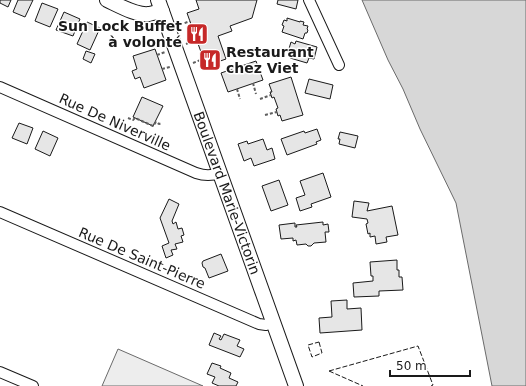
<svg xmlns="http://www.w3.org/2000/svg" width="526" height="386" viewBox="0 0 526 386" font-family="'DejaVu Sans',sans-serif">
  <rect width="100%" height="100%" fill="#fff"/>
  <!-- green -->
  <path fill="#ededed" stroke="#6a6a6a" d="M118 349 203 386H102Z"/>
  <!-- water -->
  <path fill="#d7d7d7" stroke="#6a6a6a" d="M362 0H526V386H492L456 203 420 129 403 89 388 60Z"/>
  <!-- building -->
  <path fill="#e6e6e6" stroke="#1a1a1a" d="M0 0H11L8 7 0 3Z
    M18 0H33L25 17 13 12Z
    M196 0H257L252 18 230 26 232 31 218 36 226 59 206 66 187 13 199 9Z
    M278 0H298L296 9 277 4Z
    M42 3 58 9 50 27 35 21Z
    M64 12 80 19 73 36 56 30Z
    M287 18 300 22V21L304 22 303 25 308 26 307 29 308 30 307 33H305L303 39 282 32 284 26 282 25 284 20 287 21Z
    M87 22 100 28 90 50 77 44Z
    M296 41 317 47 314 59 309 58 307 63 290 58 292 53 288 52 291 42 295 44Z
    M155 49 166 80 144 88 140 77 135 79 132 71 137 69 133 56Z
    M86 51 95 54 91 63 83 59Z
    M256 61 263 80 228 92 221 73Z
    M291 77 303 115 282 121 280 115 278 116 276 109 278 108 274 97 272 98 270 92H272L269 84Z
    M309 79 333 85 330 99 305 93Z
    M142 97 163 106 153 126 133 117Z
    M19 123 33 128 27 144 12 138Z
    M317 129 321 140 316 142 317 144 287 155 281 139 304 131 305 133Z
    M43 131 58 138 50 156 35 149Z
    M340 132 358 136 355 148 339 144 340 139H338Z
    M263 139 267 150 272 148 275 159 254 166 251 158 244 161 238 144 247 141 248 144Z
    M323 173 331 197 311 204 312 207 300 211 296 198 305 195 300 181Z
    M279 180 288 205 271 211 262 186Z
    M169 199 179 204 172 221 173 224 176 222 178 229 182 228 184 235 181 236 183 242 175 244 177 249 171 250 173 255 166 258 162 246 169 243 160 218Z
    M354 201 369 203 367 211 392 206 398 235 386 237 387 242 376 244 375 236 370 237V233L368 234 366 224 368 223 367 219 352 217Z
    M323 222V225L328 224 329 232H325L326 242 314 243 311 246H308L306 244 297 245 296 240 293 241V238L281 239 279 225 295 223V227H297L296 225Z
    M221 254 228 271 209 278 205 268 203 267 202 263 203 261Z
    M397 260V270H399V277H402L403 290 379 291V296L354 297 353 283 373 281V276H371L370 262Z
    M347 300V309L361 308 362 330 320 333 319 318 332 317 331 301Z
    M214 333 221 336 219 339 221 340 224 334 240 340 237 346 244 349 240 357 209 345Z
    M212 363 221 366 220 368 231 373 229 378 238 382 236 386H219L212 383 215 377 207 374Z"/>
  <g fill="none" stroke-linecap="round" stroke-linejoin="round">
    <!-- street casing -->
    <g stroke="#1a1a1a" stroke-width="12">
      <path id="street" d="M309 0 339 65
        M0 87 196 173C205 176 211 176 220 173
        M0 212 259 324 266 325 273 323
        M0 372 33 386"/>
    </g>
    <!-- secondary casing -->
    <g stroke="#1a1a1a" stroke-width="16">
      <g id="secondary">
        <path d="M107 0C118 5 137 16 149 14 153 13 158 12 162 11"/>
        <path id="s1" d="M158 0 296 386"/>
      </g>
    </g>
    <!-- path -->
    <path stroke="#5f5f5f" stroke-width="2" stroke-dasharray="3 2" stroke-linecap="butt" d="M180 25 190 21
      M186 44 196 40
      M157 55 165 52
      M193 63 203 59
      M162 69 170 67
      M253 83 256 94
      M237 89 240 99
      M260 99 271 95
      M265 115 277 112
      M128 118 133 120 135 118 153 126 156 122 159 124 162 123"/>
    <!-- street -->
    <use href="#street" stroke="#fff" stroke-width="10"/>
    <!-- secondary -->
    <use href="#secondary" stroke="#fff" stroke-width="14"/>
    <!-- fence -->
    <path stroke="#1a1a1a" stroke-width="1" stroke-dasharray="5 2" stroke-linecap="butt" d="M319 342 322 353 312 357 308 345Z
      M329 371 418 346 433 385 431 386
      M329 371 363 386"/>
  </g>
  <!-- icons -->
  <defs>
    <g id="restaurant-square" transform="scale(1.15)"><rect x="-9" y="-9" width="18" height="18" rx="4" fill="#c62828" stroke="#fff"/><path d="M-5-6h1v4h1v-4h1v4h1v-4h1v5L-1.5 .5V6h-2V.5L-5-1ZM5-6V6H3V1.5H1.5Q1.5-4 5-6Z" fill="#fff"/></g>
  </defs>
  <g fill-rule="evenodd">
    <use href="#restaurant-square" x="197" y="34"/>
    <use href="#restaurant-square" x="210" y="60"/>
  </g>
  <g text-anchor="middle" stroke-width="3" stroke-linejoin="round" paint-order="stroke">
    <!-- poi labels -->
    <g font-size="14" font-weight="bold" fill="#1a1a1a" stroke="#fff" text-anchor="end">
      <text x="182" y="31">Sun Lock Buffet<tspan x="182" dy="16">à volonté</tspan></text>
      <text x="226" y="57" text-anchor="start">Restaurant<tspan x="226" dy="16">chez Viet</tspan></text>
    </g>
    <!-- street labels -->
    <g font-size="14" fill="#1a1a1a" stroke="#fff">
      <text transform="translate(115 122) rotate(24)" y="5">Rue De Niverville</text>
      <text dy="5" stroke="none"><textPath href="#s1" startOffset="205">Boulevard Marie-Victorin</textPath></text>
      <text transform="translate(142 258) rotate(23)" y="5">Rue De Saint-Pierre</text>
    </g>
  </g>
  <!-- scale -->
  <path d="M390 370v6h80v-6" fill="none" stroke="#1a1a1a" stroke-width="2"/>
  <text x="396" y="370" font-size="12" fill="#1a1a1a" stroke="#ffffff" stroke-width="3" paint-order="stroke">50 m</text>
</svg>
